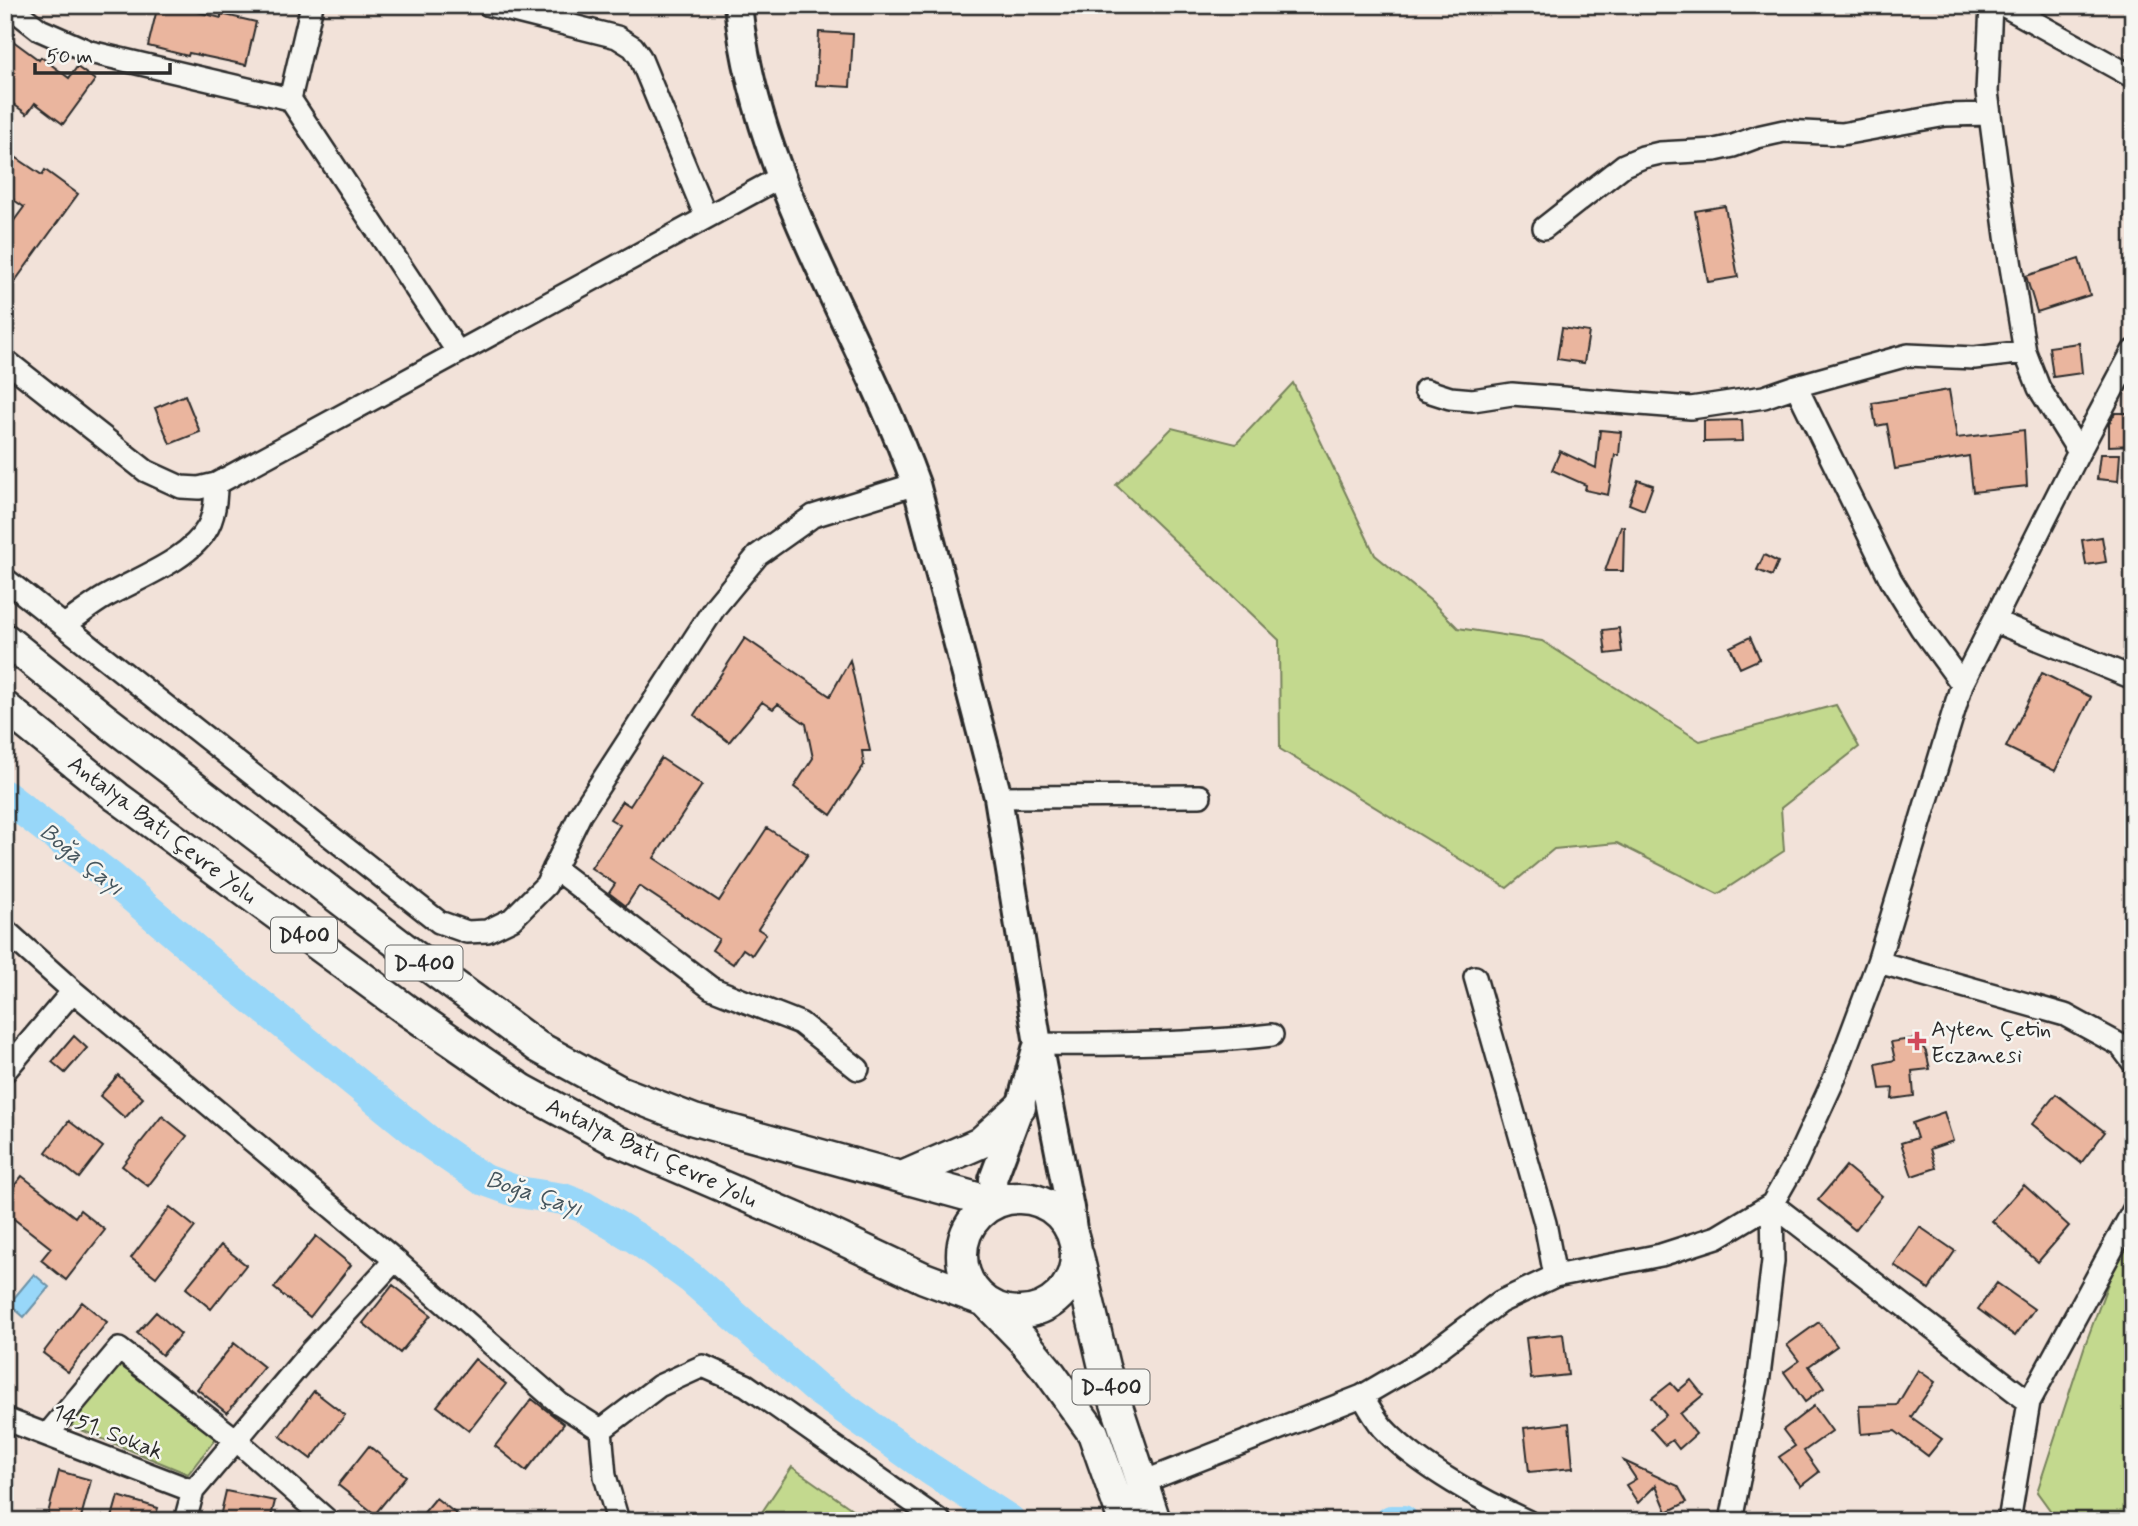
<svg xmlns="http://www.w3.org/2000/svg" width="2138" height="1526" viewBox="0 0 2138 1526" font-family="Mynerve,sans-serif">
  <rect width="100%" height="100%" fill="#f2e2d9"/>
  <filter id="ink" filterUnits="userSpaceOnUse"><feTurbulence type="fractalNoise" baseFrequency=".0143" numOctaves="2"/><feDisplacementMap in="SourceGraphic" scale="14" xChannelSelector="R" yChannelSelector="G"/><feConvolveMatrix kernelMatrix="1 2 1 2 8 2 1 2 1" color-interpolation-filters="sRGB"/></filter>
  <g filter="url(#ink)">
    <!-- green -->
    <path fill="#c3d98e" stroke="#77825c" stroke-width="2" d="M1293 383 1375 555 1430 600 1458 628 1542 641 1700 741 1836 705 1859 747 1781 808 1784 851 1718 894 1617 843 1554 849 1507 888 1280 749 1279 640 1116 485 1172 428 1236 444Z
      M2133 1230V1521H2058L2037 1492 2085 1345 2119 1254Z
      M119 1365 220 1433 188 1474 64 1423Z
      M792 1467 869 1521H756Z"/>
    <!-- water -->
    <path fill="#98d7f9" stroke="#6c92a7" stroke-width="2" d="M34 1274 49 1287 24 1317 9 1304Z"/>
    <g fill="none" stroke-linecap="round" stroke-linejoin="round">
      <!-- river -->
      <path stroke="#98d7f9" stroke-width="32" d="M5 796 111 878 231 981 433 1145 482 1179 518 1192 563 1199 584 1207 636 1238 691 1278 816 1388 930 1469 1010 1521
        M1391 1521H1403"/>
    </g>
    <!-- building -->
    <path fill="#eab59e" stroke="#2b2b2b" stroke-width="2" d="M158 5H171L221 18V14L256 22 246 65 189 53 188 56 148 46Z
      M819 32 853 34 850 87 816 85Z
      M5 35 39 60 41 57 69 78 77 67 95 80 63 124 35 103 27 114 5 98Z
      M5 150 42 175 45 170 78 194 5 295V233L24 207 5 194Z
      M1725 206 1738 277 1708 282 1695 211Z
      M2079 259 2090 295 2037 312 2026 276Z
      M1562 328 1589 332 1584 363 1557 359Z
      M2079 343 2082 373 2053 377 2049 347Z
      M1949 390 1957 438 2024 430 2027 486 1973 492 1969 456 1895 469 1887 424 1876 426 1872 403Z
      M185 395 200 432 170 444 155 408Z
      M2115 413H2133V445L2109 446V424Z
      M1742 420 1743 441 1704 442V421Z
      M1600 430 1621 432 1619 455H1615L1608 495 1585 490 1586 485 1552 470 1560 451 1596 468Z
      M2100 454H2120L2118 481 2097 479Z
      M1638 480 1653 485 1644 510 1629 504Z
      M1621 526 1624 527 1623 571H1605Z
      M2102 537 2106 562 2086 565 2082 540Z
      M1764 555 1778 562 1772 576 1757 570Z
      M1619 628 1622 652 1606 654 1603 630Z
      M1750 637 1760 659 1740 668 1730 647Z
      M745 638 830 696 850 660 870 751H862L864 765 831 815 794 787 813 758 806 724 778 704 773 709 762 702 729 742 694 715Z
      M2042 673 2091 697 2055 771 2006 747Z
      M661 758 702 785 654 858 719 901 767 828 808 854 758 929 766 934 752 955 743 949 733 964 712 950 719 939 639 886 626 906 609 893 615 884 591 868 620 825 610 819 622 801 630 806Z
      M74 1036 87 1048 65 1073 52 1062Z
      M1917 1038 1926 1052 1930 1069 1912 1071 1914 1096 1892 1099 1893 1088 1880 1089 1876 1064 1895 1060 1891 1042Z
      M118 1075 143 1098 125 1118 100 1096Z
      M2056 1094 2105 1132 2081 1163 2032 1124Z
      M1944 1112 1953 1141 1930 1149 1936 1168 1912 1176 1901 1143 1917 1138 1912 1123Z
      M162 1116 187 1136 148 1186 122 1166Z
      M69 1121 103 1147 79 1178 46 1152Z
      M1846 1166 1882 1196 1855 1230 1818 1200Z
      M22 1176 75 1217 80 1210 105 1230 66 1280 41 1260 51 1248 5 1212V1197Z
      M2024 1185 2069 1226 2038 1262 1992 1221Z
      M170 1207 195 1227 156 1277 131 1258Z
      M1920 1227 1955 1251 1929 1289 1894 1265Z
      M316 1236 351 1265 310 1317 274 1288Z
      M221 1245 246 1265 211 1309 186 1288Z
      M1997 1283 2034 1309 2015 1336 1978 1309Z
      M393 1285 431 1315 400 1353 363 1323Z
      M82 1302 107 1322 68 1372 43 1353Z
      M156 1312 181 1334 162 1355 137 1333Z
      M1819 1322 1837 1346 1809 1366 1824 1388 1805 1402 1784 1372 1799 1361 1787 1345Z
      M1563 1334 1568 1375 1531 1379 1526 1338Z
      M234 1343 264 1367 227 1413 197 1389Z
      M475 1359 506 1384 469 1431 437 1406Z
      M1918 1370 1935 1382 1911 1417 1942 1439 1928 1456 1895 1431 1861 1434 1859 1406 1897 1405Z
      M1691 1380 1703 1395 1680 1414 1696 1434 1679 1449 1672 1440 1665 1445 1650 1428 1666 1415 1652 1398 1671 1383 1678 1391Z
      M314 1391 345 1415 311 1459 280 1436Z
      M532 1399 564 1424 526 1471 495 1446Z
      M1814 1406 1832 1431 1804 1451 1819 1472 1801 1486 1779 1457 1795 1446 1783 1430Z
      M1569 1423 1573 1468 1529 1472 1524 1428Z
      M369 1446 406 1476 375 1514 338 1485Z
      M1624 1461 1678 1486 1687 1502 1667 1512 1656 1485 1638 1503 1626 1485 1636 1479Z
      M59 1471 91 1480 80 1521H46Z
      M226 1491 275 1501 270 1521H219Z
      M118 1496 158 1508 154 1521H111Z
      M436 1498 465 1521H417Z"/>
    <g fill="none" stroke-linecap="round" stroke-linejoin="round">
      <!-- minor casing -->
      <g stroke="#2b2b2b" stroke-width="26">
        <path id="minor" d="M8 5 40 30 90 52 290 99 457 351
          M489 5 617 37 633 47 640 57 706 217
          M1991 5 1987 92 2006 236 2025 352 2039 388 2079 452
          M2003 5 2133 77
          M290 99 312 5
          M1544 228 1624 165 1643 157 1660 153 1715 150 1733 146 1757 137 1784 131 1842 134 1946 115 1990 114
          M5 360 146 471 181 487 199 488 216 484 781 177
          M1796 386 1908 355 1974 358 2025 352
          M1425 390 1450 398 1473 400 1512 394 1691 408 1764 397 1796 386 1891 580 1921 628 1962 684
          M5 579 439 922 467 932 487 931 512 919 546 885 580 815 715 607 758 555 813 516 916 484
          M1994 621 2133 678
          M64 625C78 616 91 605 105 597 136 579 190 560 208 527 215 514 216 499 216 484
          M998 797 1200 796
          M554 868 711 988 800 1023 858 1069
          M5 930 73 991 395 1260 560 1404 601 1430 659 1386 703 1366 746 1385 940 1521
          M1878 962 2065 1015 2120 1045 2133 1062
          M1475 977 1545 1223 1555 1276
          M1038 1044C1116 1045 1194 1044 1272 1035
          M5 1071 73 991
          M1772 1204 2029 1402
          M1362 1396C1370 1408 1377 1423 1387 1432 1421 1467 1483 1501 1527 1521
          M5 1419 193 1491
          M601 1430 605 1476 618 1521
          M47 1435 119 1349 235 1439 328 1521
          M1143 1482 1362 1396 1422 1361 1500 1302 1555 1276 1661 1255 1717 1237 1772 1204 1796 1162 1835 1077 1878 962 1962 684 2079 452 2133 351
          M185 1521 193 1491 312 1350 395 1260
          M1731 1521 1759 1376 1773 1261 1772 1204
          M2009 1521 2029 1402 2133 1211"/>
      </g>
      <!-- major casing -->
      <g stroke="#2b2b2b" stroke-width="32">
        <path id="major" d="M738 5C755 178 858 324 916 484L998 797 1038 1044 1070 1208 1076 1251
          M995 1203 993 1179 1020 1107 1036 1049"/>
      </g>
      <!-- highway casing -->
      <g stroke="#2b2b2b" stroke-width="35">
        <path id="highway" d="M5 639 107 721 413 955 538 1047 619 1091 694 1120 995 1203
          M5 707 117 797 408 1011 523 1090 617 1141 801 1220 924 1278 985 1301 1022 1339 1050 1373 1093 1433 1124 1521
          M902 1177 980 1143 1020 1107
          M962 1255a57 57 0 1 1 114 0a57 57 0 1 1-114 0Z
          M1078 1256 1104 1367 1155 1521"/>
      </g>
      <!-- minor -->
      <use href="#minor" stroke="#f6f6f2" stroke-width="21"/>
      <!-- major -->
      <use href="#major" stroke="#f6f6f2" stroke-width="26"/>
      <!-- highway -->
      <use href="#highway" stroke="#f6f6f2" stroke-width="30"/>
    </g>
  </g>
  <!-- markers -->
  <path fill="#d1495b" stroke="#f6f6f2" stroke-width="2.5" d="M1913.5 1030.5h7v7h7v7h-7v7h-7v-7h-7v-7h7z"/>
  <g text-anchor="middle" stroke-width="5" stroke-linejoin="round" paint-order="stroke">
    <!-- shield labels -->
    <g fill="#f6f6f2" stroke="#686867" stroke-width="2">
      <rect x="271" y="917.5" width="66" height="35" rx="5"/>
      <rect x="385.5" y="945.5" width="77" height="35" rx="5"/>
      <rect x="1072.5" y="1369.5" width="77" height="35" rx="5"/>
    </g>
    <g font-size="21" font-weight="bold" fill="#2b2b2b">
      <text x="304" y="942">D400</text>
      <text x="424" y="970">D-400</text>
      <text x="1111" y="1394">D-400</text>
    </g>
    <!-- street labels -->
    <g font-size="23" fill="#2b2b2b" stroke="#f6f6f2">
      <text transform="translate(163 829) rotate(37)" y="8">Antalya Batı Çevre Yolu</text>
      <text transform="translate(652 1152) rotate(25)" y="8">Antalya Batı Çevre Yolu</text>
      <text transform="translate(108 1431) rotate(21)" y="8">1451. Sokak</text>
    </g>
    <!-- poi labels -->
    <g font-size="23" fill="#2b2b2b" stroke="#f6f6f2" text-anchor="start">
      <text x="1931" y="1036">Ayten Çetin<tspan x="1931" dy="26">Eczanesi</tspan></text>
    </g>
    <!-- water labels -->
    <g font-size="24" font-style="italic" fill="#46565e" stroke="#f6f6f2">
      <text transform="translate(82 859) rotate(39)" y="8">Boğa Çayı</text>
      <text transform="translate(534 1193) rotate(18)" y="8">Boğa Çayı</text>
    </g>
  </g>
  <!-- margin -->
  <rect width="2138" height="1526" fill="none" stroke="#f6f6f2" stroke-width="28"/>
  <rect x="14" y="14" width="2110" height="1498" fill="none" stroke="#2b2b2b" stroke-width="2.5" filter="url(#ink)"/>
  <!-- scale -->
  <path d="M35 63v10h135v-10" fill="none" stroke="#2b2b2b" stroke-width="3.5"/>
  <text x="46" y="63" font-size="21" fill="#2b2b2b" stroke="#f6f6f2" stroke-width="5" paint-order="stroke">50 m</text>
</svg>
